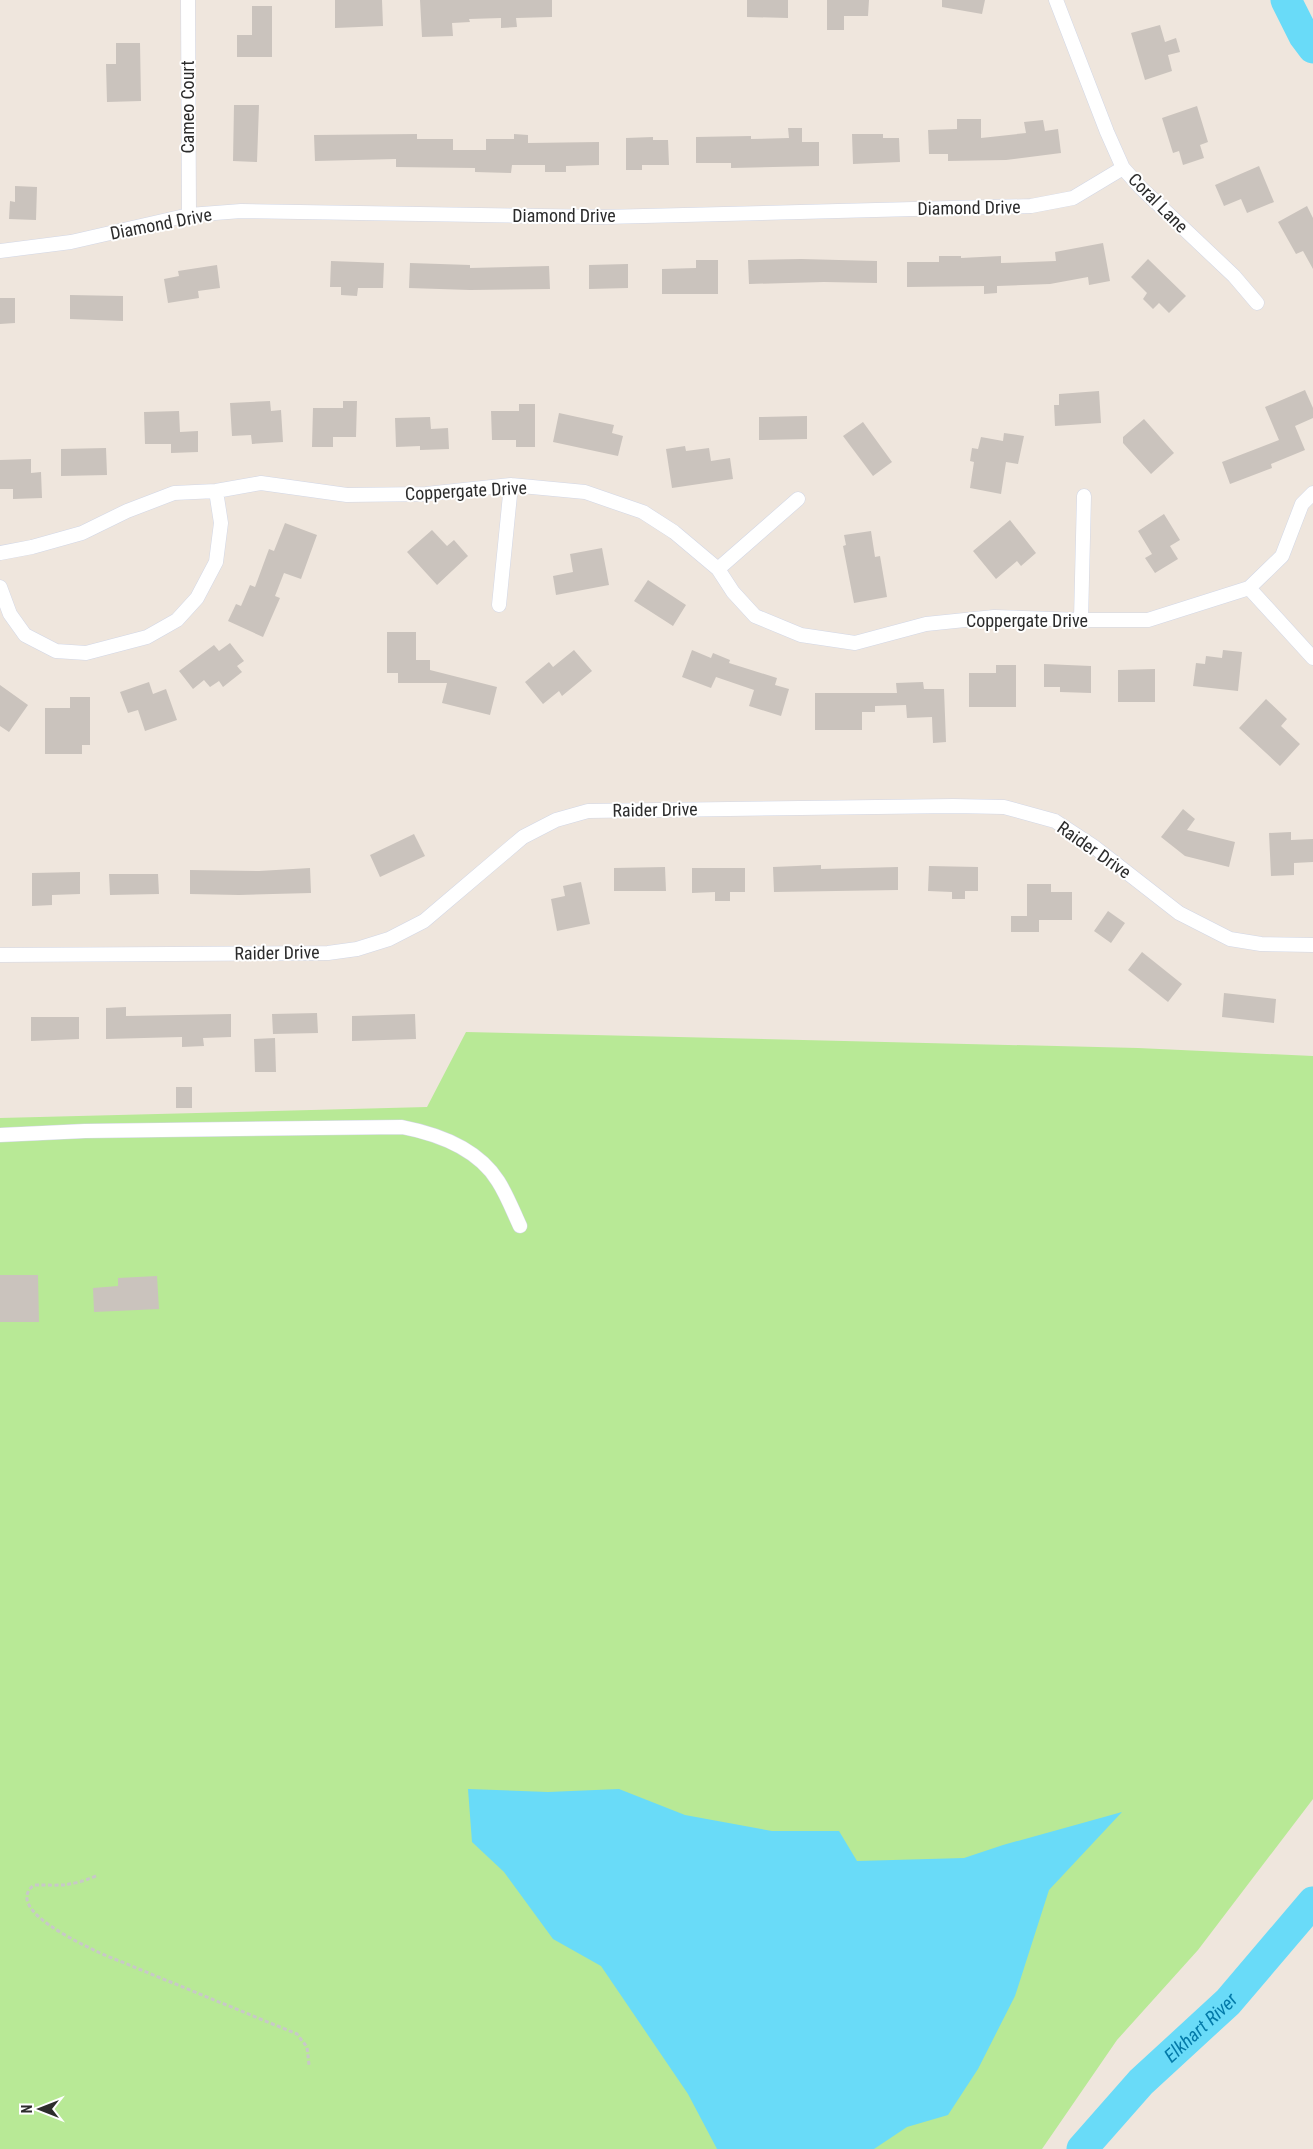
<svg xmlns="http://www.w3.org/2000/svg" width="1313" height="2149" viewBox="0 0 1313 2149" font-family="'Roboto Condensed',sans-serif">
  <rect width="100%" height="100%" fill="#efe6dd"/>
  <!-- green -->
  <path fill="#b8e996" d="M466 1032 1138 1048 1313 1056V1799L1198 1950 1117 2040 1042 2149H0V1118L427 1107Z"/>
  <!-- water -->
  <path fill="#69dbf8" d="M468 1789 548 1792 619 1789 685 1815 772 1831H839L857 1861 964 1858 1003 1845 1122 1812 1049 1890 1015 1996 978 2069 948 2115 907 2127 874 2149H717L688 2094 601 1966 553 1939 504 1872 472 1842Z"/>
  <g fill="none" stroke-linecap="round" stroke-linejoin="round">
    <!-- river -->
    <g stroke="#69dbf8" stroke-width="31">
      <path d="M1286 0 1304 36 1313 48"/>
      <path id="s1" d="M1082 2149 1141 2082 1228 2002 1313 1902"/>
    </g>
  </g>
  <!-- building -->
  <path fill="#cac3bd" d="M335 0H382L383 26 335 28Z
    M420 0H552V17L516 18 517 27 501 28V18L469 19 470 22 452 23 453 36 422 37Z
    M747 0H788V18L747 17Z
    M827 0H869L868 16H844V30H827Z
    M942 0H985L982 14 942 7Z
    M252 6H272V57H237V35H252Z
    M1160 25 1165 42 1176 38 1180 52 1168 55 1172 71 1145 80 1131 33Z
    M116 43H140L141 101 107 102 106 64H116Z
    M234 105H259L257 162 233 161Z
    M1197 106 1208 142 1200 145 1204 158 1183 165 1179 151 1173 153 1162 118Z
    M957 119H981V138L1026 133 1024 122 1043 120 1045 131 1058 129 1061 153 1006 160 948 161V154H929L928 130 957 129Z
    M788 128H802V142H819V166L731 168V163H696V137L751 136V139L789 138Z
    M417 134V139H453V150H486V139H514V134L528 135V143L599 142V165L566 166V172H545V165H512L511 173 475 172V168L396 167V159L315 161 314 135Z
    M852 134H883V138H899L900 162 853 164Z
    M653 137V140H668L669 165H642V170H626V138Z
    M1259 166 1274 202 1247 213 1241 199 1224 206 1215 185Z
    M15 186 37 187 36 220 9 219 10 201 15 202Z
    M1307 206 1313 218V269L1303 251 1296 254 1278 222Z
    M1103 243 1110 281 1089 285 1088 277 1050 284 997 286V293L984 294V286L907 287V262H939V256H961V258L1001 256V263L1056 261 1055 252Z
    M801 259 877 261V283L824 282 749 284 748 260Z
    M1148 259 1186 296 1169 313 1159 303 1153 309 1143 299 1147 293 1131 277Z
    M696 260H718V294H662V269L696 268Z
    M331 261 384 263 383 288H358L357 296 341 295V287H330Z
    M410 263 470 265V268L549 266 550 289 470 290 409 288Z
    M628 264V288L589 289V265Z
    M217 265 220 288 198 291 199 298 168 303 164 279 179 276 178 271Z
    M70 295 123 296V321L70 319Z
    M0 298H15V323L0 324Z
    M1305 390 1313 408V418L1295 426 1305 450 1271 464 1272 468 1230 484 1222 462 1279 440 1265 407Z
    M1099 391 1101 423 1055 426 1054 405H1059V394Z
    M270 401 271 411 281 410 283 442 252 444 251 435 232 436 230 403Z
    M343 401H357L356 437H333V447H312L313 408H343Z
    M519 404H535V447H516V440H492L491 411H519Z
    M179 411 180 432 198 431V452L171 453V444H145L144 412Z
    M559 413 614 425 612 433 623 436 618 456 553 442Z
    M807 416V439L759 440V417Z
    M430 417 431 429 448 428 449 449 420 450V446L396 447 395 418Z
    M1144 419 1174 453 1151 474 1123 443V437Z
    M863 422 892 462 873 476 843 436Z
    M1004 433 1024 436 1018 464 1006 462 1001 494 970 488 974 462 970 461 972 448 978 449 981 437 1003 441Z
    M685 446 686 451 709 448 711 461 730 458 733 479 672 488 666 449Z
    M106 448 107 475 61 476V449Z
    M31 459V473L41 472 42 498 13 499V489H0V460Z
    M1164 514 1180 540 1170 546 1178 559 1155 573 1145 558 1152 554 1138 531Z
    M1010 520 1036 553 1021 566 1017 561 996 579 973 551Z
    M285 523 317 535 301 579 284 573 275 596 280 598 263 637 228 621 236 604 241 606 250 585 255 587 269 549 274 551Z
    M432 530 447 546 454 540 468 556 437 585 407 552Z
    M871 531 875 557 880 556 887 597 854 603 843 546 846 545 844 535Z
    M602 548 609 585 556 595 553 576 573 572 570 554Z
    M648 580 686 605 673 626 634 601Z
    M387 632H416V660H430V670L497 687 490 715 442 703 447 683H398V673H387Z
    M230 643 244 661 237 666 242 672 223 687 219 681 210 687 204 680 193 689 179 671 214 645 219 651Z
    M574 650 592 671 562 696 559 691 543 704 525 682 549 662 553 667Z
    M692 650 711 658 713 653 730 660 729 663 777 678 775 685 789 689 781 716 749 706 754 690 716 677 711 688 682 677Z
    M1223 650 1242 652 1238 691 1193 686 1196 663 1205 664 1206 656 1222 658Z
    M1044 664 1091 666V693L1060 692V687H1044Z
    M996 665H1016V707H969V673H996Z
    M1155 669V702H1118V670Z
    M149 682 153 694 166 689 177 720 145 731 138 710 128 713 120 692Z
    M923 682 924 689H944L946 742 933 743 932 717 907 718 906 705 875 706V712H862V730H815V693H897L896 683Z
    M0 685 28 705 9 732 0 726Z
    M70 697H90V745H82V754H45V708H70Z
    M1266 699 1287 719 1281 726 1300 744 1280 766 1239 728Z
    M1183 809 1195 819 1187 830 1235 842 1229 867 1185 856 1161 837Z
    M1291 832V840L1313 839V862L1294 863V875L1271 876 1269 833Z
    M414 834 425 856 380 877 370 855Z
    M821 865V869L898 867V890L774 892 773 867Z
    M929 866 978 867V891H965V899H952V892L928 891Z
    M665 867 666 891H614V868Z
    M310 868 311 893 239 895 190 894V870L259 871Z
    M692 868H745V892H730V901H715V892L692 893Z
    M80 872V894L52 895V905L32 906V873Z
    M109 874H158L159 894 110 895Z
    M581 882 590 924 557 931 551 899 565 896 563 886Z
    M1027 884H1051V892H1072V920H1039V932H1011V916H1027Z
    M1108 911 1125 923 1111 943 1094 931Z
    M1142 952 1182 984 1168 1002 1128 970Z
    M1224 993 1276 999 1274 1023 1222 1017Z
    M126 1007V1016L231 1014V1037L203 1038 204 1046 182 1047V1037L106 1039V1008Z
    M317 1013 318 1033 273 1034 272 1014Z
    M415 1014 416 1039 352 1041V1016Z
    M31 1017H79V1039L31 1041Z
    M275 1038 276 1072H255L254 1039Z
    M176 1087H192V1108H176Z
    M0 1275H38L39 1322H0Z
    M157 1276 159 1309 94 1312 93 1288 118 1286V1278Z"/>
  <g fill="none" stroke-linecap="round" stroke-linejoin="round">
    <!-- street casing -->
    <g stroke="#d2d7e6" stroke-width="15">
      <path id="street" d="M188 0 189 215
        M1056 0 1107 132 1123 168 1141 188 1234 276 1257 303
        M0 251 71 242 189 215 241 211 604 217 1031 206 1073 198 1123 168
        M0 553 32 547 82 533 127 511 174 493 216 491 261 483 347 495 426 494 511 485 585 492 643 512 674 532 718 569 733 592 755 616 801 635 855 643 926 624 994 617 1081 620H1148L1249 588 1282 556 1302 504 1313 493
        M718 569 798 499
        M0 587 10 614 25 635 56 651 86 653 147 637 177 620 197 598 216 562 221 523 216 491
        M1249 588 1313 658
        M499 605 511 485
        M1081 620 1084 496
        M0 955 328 953 357 949 389 939 424 921 523 837 556 820 588 811 953 806 1004 807 1055 821 1093 846 1179 913 1230 939 1261 944 1313 945
        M0 1135 85 1131 402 1127C438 1134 478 1149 498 1181 507 1195 513 1211 520 1226"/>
    </g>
    <!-- path -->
    <path stroke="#c8c8c8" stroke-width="3" stroke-dasharray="4 2.5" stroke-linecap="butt" d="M96 1876C69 1887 62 1885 34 1885 3 1909 82 1944 100 1953L297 2034 307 2047 309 2065"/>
    <!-- street -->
    <use href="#street" stroke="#fff" stroke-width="14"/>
  </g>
  <g text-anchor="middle" stroke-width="4" stroke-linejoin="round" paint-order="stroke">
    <!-- street labels -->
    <g font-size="18" fill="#2c2c2c" stroke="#fff">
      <text transform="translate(188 107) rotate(-90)" y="6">Cameo Court</text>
      <text transform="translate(1158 203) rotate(45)" y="6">Coral Lane</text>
      <text transform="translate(969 208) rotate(-1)" y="6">Diamond Drive</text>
      <text x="564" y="222">Diamond Drive</text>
      <text transform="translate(161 224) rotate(-11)" y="6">Diamond Drive</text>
      <text transform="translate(466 491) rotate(-3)" y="6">Coppergate Drive</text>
      <text x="1027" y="627">Coppergate Drive</text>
      <text transform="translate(655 810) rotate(-1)" y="6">Raider Drive</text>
      <text transform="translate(1094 850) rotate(35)" y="6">Raider Drive</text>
      <text transform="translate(277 953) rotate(-1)" y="6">Raider Drive</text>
    </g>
    <!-- water labels -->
    <g font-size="19" font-style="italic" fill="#037aa9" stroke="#fff">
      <text dy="7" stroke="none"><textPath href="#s1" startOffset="170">Elkhart River</textPath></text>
    </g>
  </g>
  <!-- north arrow -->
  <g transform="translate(40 2109) rotate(270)" stroke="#ffffff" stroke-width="4" paint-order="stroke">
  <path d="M0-4L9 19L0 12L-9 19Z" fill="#2c2c2c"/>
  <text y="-8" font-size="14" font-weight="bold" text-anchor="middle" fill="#2c2c2c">N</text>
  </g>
</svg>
